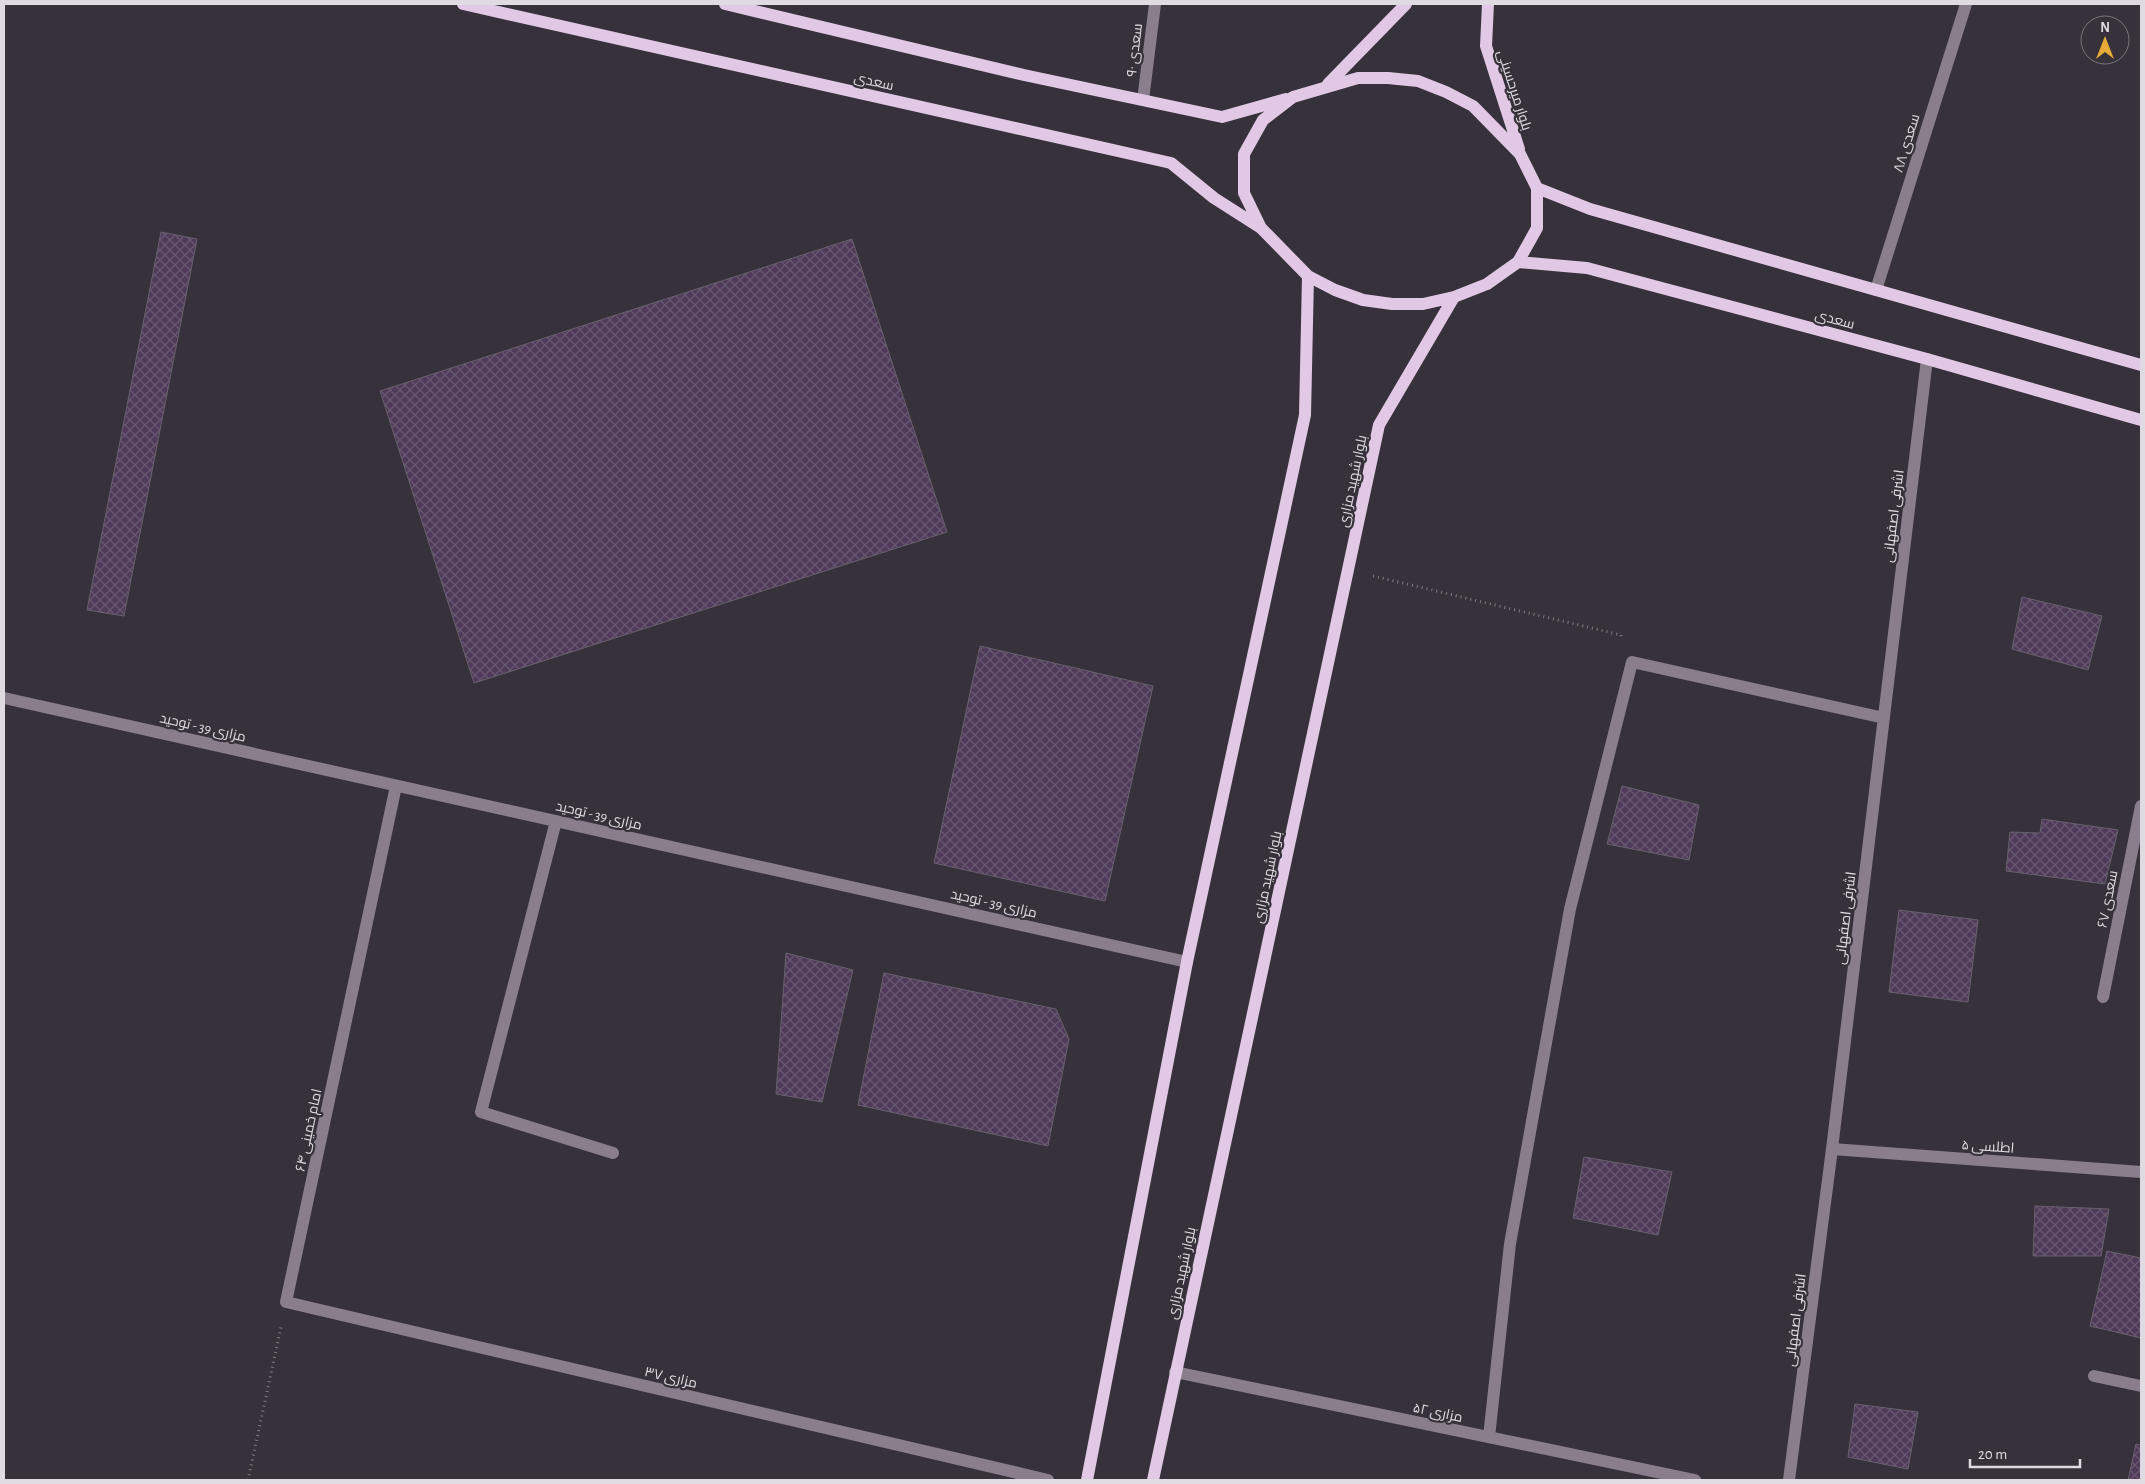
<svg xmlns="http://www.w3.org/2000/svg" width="2145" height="1484" viewBox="0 0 2145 1484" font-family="'Alegreya Sans',Cairo,sans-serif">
  <defs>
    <pattern id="building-cross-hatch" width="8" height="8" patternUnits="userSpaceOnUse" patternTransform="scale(1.25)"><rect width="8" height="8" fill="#4f3b59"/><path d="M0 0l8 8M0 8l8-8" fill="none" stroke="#685771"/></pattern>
  </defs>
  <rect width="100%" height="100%" fill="#37313b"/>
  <!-- building -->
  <path fill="url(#building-cross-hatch)" stroke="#68616c" d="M161 232 197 239 124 616 87 610Z
    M852 239 947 532 474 683 380 391Z
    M2022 597 2102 616 2088 670 2012 649Z
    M980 646 1153 686 1105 901 934 863Z
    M1622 786 1699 805 1689 860 1607 844Z
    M2042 819 2118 830 2105 884 2006 871 2010 832 2040 833Z
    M1899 910 1978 920 1968 1002 1889 992Z
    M786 953 853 970 822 1102 776 1094Z
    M884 973 1056 1009 1069 1039 1048 1146 858 1105Z
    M1584 1157 1672 1172 1658 1235 1573 1218Z
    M2035 1206 2109 1209 2101 1256H2033Z
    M2107 1251 2141 1258V1338L2090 1326Z
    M1855 1404 1918 1412 1908 1469 1848 1457Z
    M2136 1444 2141 1445V1480H2128Z"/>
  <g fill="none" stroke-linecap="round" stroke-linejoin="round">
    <!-- path -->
    <path stroke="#807a83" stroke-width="3" stroke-dasharray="1 4" stroke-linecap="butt" d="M1373 576 1621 635 1622 639
      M248 1480 281 1327"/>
    <!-- minor -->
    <path stroke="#8a7e8c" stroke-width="12" d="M1143 100 1155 4
      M1876 290 1966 4
      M4 698 1187 962
      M396 786 286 1302 1048 1480
      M556 821 481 1112 613 1153
      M2103 997 2141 806
      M1832 1149 2141 1172
      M1175 1372 1695 1480
      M2094 1376 2141 1386
      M1489 1437 1510 1244 1570 909 1632 662 1884 718
      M1789 1480 1832 1149 1927 359"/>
    <!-- major -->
    <path stroke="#e1c8e4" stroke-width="12" d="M463 4 1171 163 1214 198 1261 228
      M725 4 1024 75 1222 117 1286 99
      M1488 4 1486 46 1519 149
      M1358 78H1388L1418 81 1446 92 1473 106 1520 154 1537 188V228L1518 262 1487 284 1454 297 1423 304H1392L1363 300 1335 290 1308 276 1261 228 1244 193V154L1263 120 1293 97Z
      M1328 84 1406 4
      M1537 188 1590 209 2141 365
      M1518 262 1587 268 1927 359 2141 420
      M1087 1480 1187 962 1305 415 1308 276
      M1153 1480 1379 425 1454 297"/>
  </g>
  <g text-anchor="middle" stroke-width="4.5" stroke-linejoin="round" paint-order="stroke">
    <!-- street labels -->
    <g font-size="14" fill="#e0dbe2" stroke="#37313b">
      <text transform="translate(1134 50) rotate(-83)" y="5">سعدی ۹۰</text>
      <text transform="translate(874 81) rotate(13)" y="5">سعدی</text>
      <text transform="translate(1515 90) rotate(72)" y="5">بلوار میرحسینی</text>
      <text transform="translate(1906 143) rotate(-73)" y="5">سعدی ۸۸</text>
      <text transform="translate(1835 319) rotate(15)" y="5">سعدی</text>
      <text transform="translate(1352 481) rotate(-78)" y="5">بلوار شهید مزاری</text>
      <text transform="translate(1893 516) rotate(-83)" y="5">اشرفی اصفهانی</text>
      <text transform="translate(203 727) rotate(13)" y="5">مزاری 39 - توحید</text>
      <text transform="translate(599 815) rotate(13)" y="5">مزاری 39 - توحید</text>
      <text transform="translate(1267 877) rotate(-78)" y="5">بلوار شهید مزاری</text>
      <text transform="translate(2107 899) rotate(-79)" y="5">سعدی ۶۷</text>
      <text transform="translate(994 903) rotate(13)" y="5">مزاری 39 - توحید</text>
      <text transform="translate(1845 918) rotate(-83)" y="5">اشرفی اصفهانی</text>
      <text transform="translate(308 1130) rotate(-78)" y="5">امام خمینی ۶۴</text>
      <text transform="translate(1988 1146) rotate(4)" y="5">اطلسی ۵</text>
      <text transform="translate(1181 1273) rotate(-78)" y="5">بلوار شهید مزاری</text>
      <text transform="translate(1795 1320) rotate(-83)" y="5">اشرفی اصفهانی</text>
      <text transform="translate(671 1377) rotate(13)" y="5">مزاری ۳۷</text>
      <text transform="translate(1438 1412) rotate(12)" y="5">مزاری ۵۲</text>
    </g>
  </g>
  <!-- border -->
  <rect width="2145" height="1484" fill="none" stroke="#e0dbe2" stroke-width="10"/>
  <!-- north arrow -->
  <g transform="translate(2105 40)"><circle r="24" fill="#37313b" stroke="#7b757e"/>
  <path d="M0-4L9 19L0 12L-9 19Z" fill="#e7ac37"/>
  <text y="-8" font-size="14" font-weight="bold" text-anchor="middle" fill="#e0dbe2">N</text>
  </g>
  <!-- scale -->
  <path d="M1970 1459v8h110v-8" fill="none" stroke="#e0dbe2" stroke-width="2.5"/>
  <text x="1978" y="1459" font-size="15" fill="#e0dbe2" stroke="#37313b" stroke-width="4" paint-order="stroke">20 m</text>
</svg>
